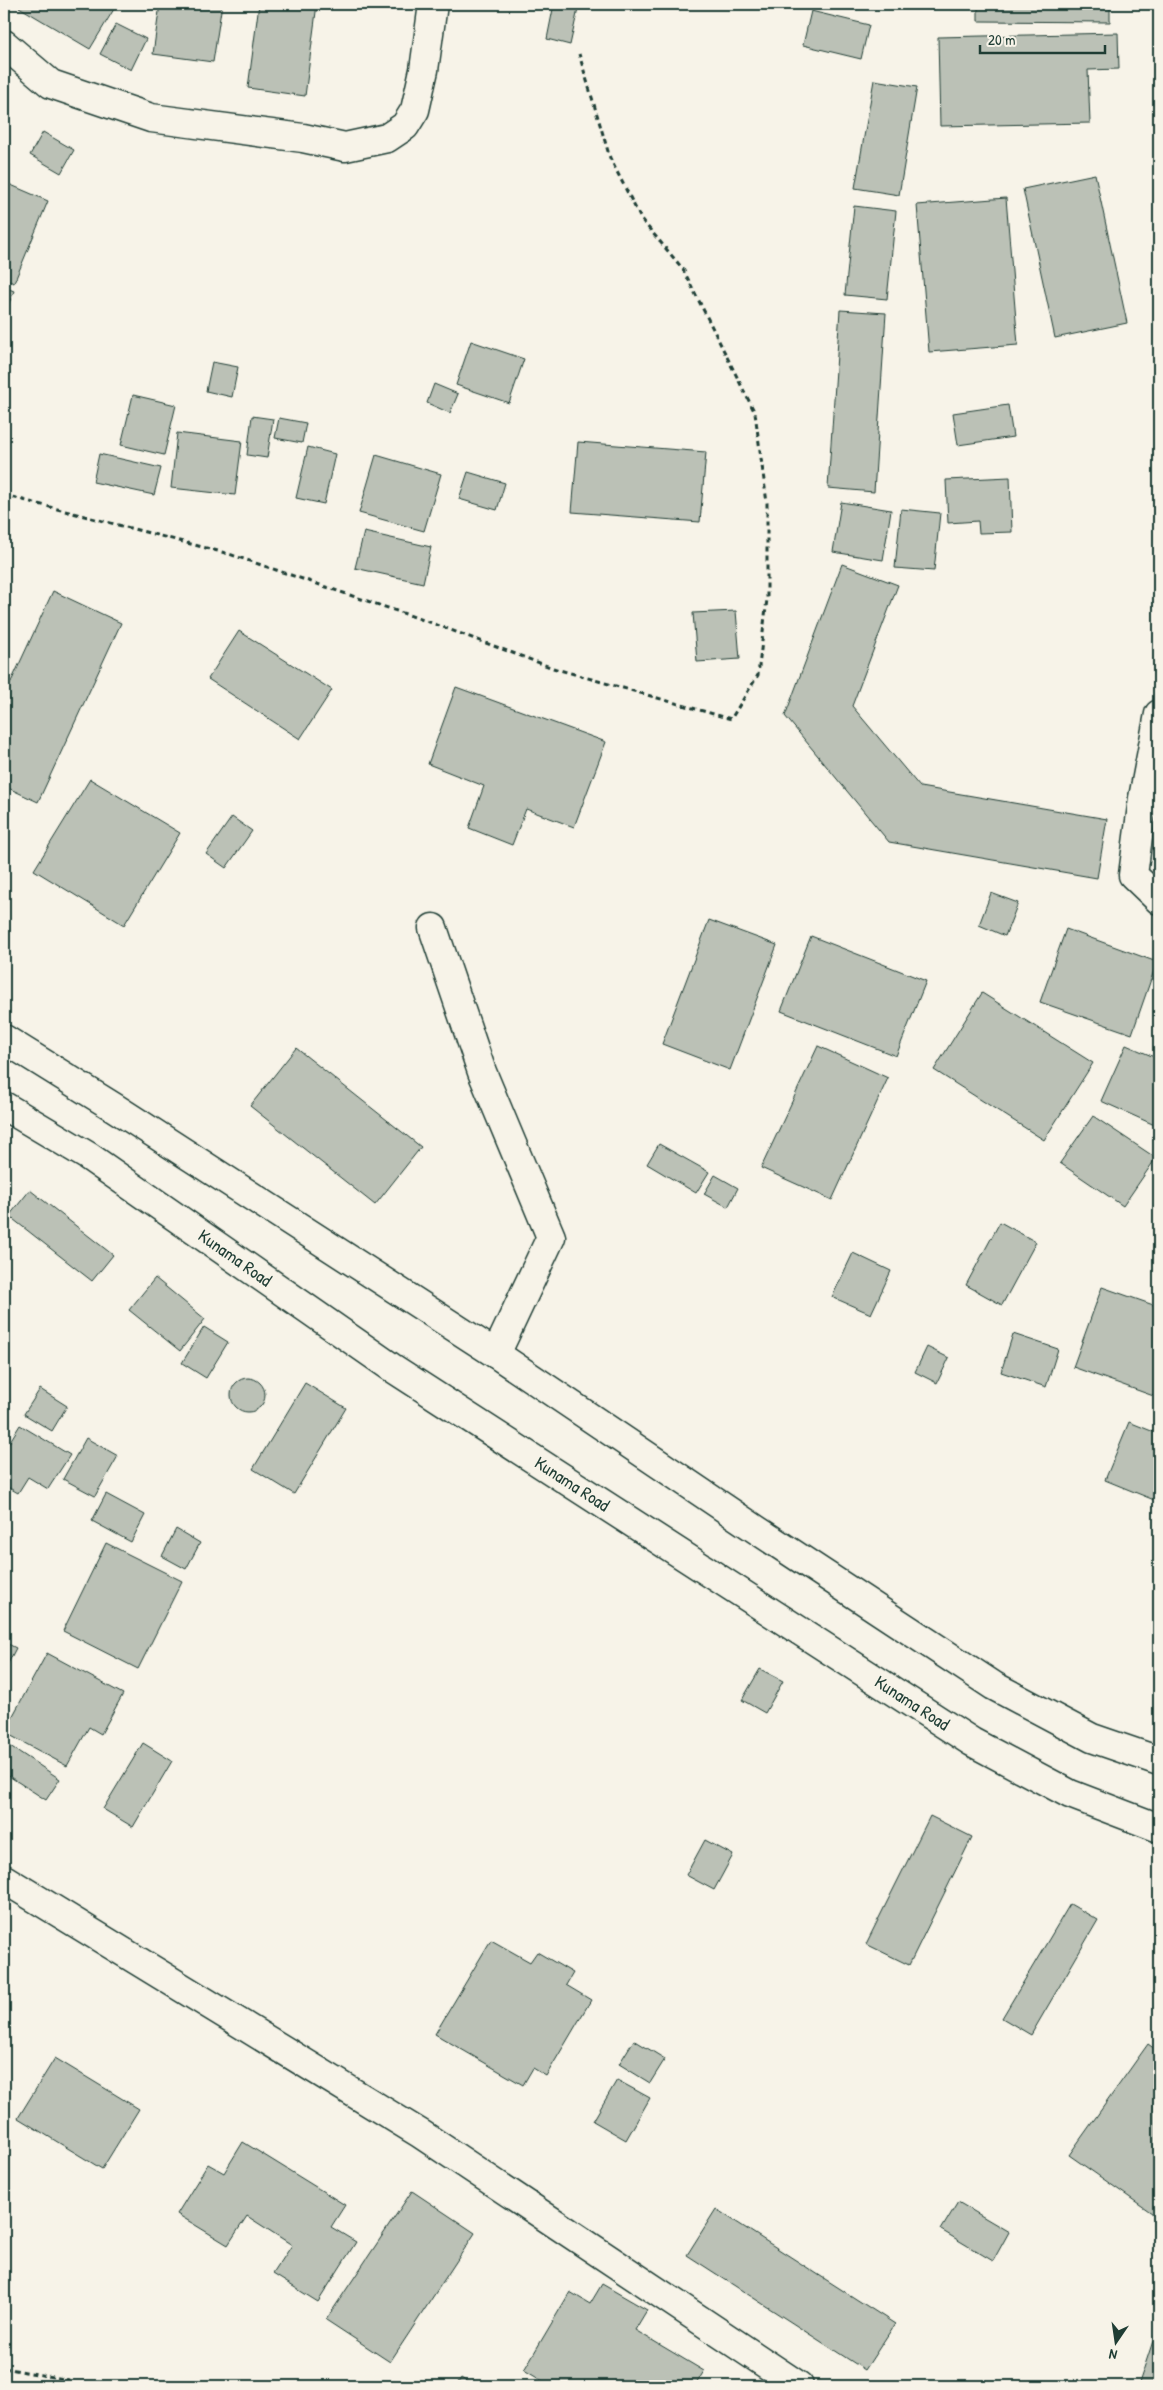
<svg xmlns="http://www.w3.org/2000/svg" width="1163" height="2390" viewBox="0 0 1163 2390" font-family="'Patrick Hand',sans-serif">
  <rect width="100%" height="100%" fill="#f7f3e8"/>
  <filter id="ink" filterUnits="userSpaceOnUse"><feTurbulence type="fractalNoise" baseFrequency=".02" numOctaves="2"/><feDisplacementMap in="SourceGraphic" scale="10" xChannelSelector="R" yChannelSelector="G"/><feConvolveMatrix kernelMatrix="1 2 1 2 8 2 1 2 1" color-interpolation-filters="sRGB"/></filter>
  <g filter="url(#ink)">
    <!-- building -->
    <path fill="#bbc1b6" stroke="#1f3d34" d="M21 4H117L90 49 19 7Z
      M160 4H222L213 62 153 54Z
      M259 4H317L305 96 248 88Z
      M554 4 578 9 570 45 547 39Z
      M978 4H1110V22L978 21Z
      M1142 4H1159V10L1142 6Z
      M811 11 869 25 861 59 803 45Z
      M116 24 146 39 131 70 100 54Z
      M1118 33 1119 69 1088 70 1090 123 940 126 938 37Z
      M874 80 917 87 899 195 855 188Z
      M43 132 74 150 61 173 30 155Z
      M1095 174 1127 323 1055 338 1023 189Z
      M4 182 48 201 14 283 4 279Z
      M1006 198 1018 345 929 352 917 205Z
      M854 206 896 211 887 299 845 295Z
      M4 287 14 291 4 315Z
      M840 310 886 313 874 492 828 488Z
      M471 341 524 359 509 403 456 385Z
      M212 362 238 367 232 397 206 391Z
      M434 384 458 394 450 413 427 403Z
      M133 395 176 405 164 455 121 445Z
      M1008 405 1013 437 958 445 953 413Z
      M252 416 273 419 267 458 247 455Z
      M279 418 306 423 302 443 275 438Z
      M177 433 242 441 235 495 171 488Z
      M578 442 706 452 700 522 572 512Z
      M308 447 335 454 324 504 296 498Z
      M99 454 161 468 154 495 93 482Z
      M376 455 441 474 424 531 359 513Z
      M468 472 505 483 497 510 459 499Z
      M1010 477 1012 532 979 533 978 521 948 523 946 480Z
      M841 502 891 510 883 560 833 552Z
      M901 509 940 513 934 571 895 568Z
      M364 532 431 547 423 583 355 568Z
      M842 564 898 585 852 706 920 787 1107 819 1097 878 889 842 785 716Z
      M53 591 121 623 38 802 4 786V697Z
      M736 611 740 659 697 662 693 613Z
      M239 631 332 690 300 739 208 679Z
      M456 687 606 742 574 827 526 809 512 845 469 828 484 786 428 764Z
      M90 779 180 833 124 925 34 870Z
      M232 817 252 831 226 868 206 854Z
      M991 893 1018 903 1005 936 979 925Z
      M709 920 777 945 730 1070 662 1044Z
      M1066 929 1157 962 1132 1034 1040 1002Z
      M811 936 926 981 896 1056 781 1011Z
      M982 993 1093 1063 1044 1140 934 1070Z
      M1126 1045 1159 1059V1127L1101 1101Z
      M818 1046 888 1078 832 1200 761 1168Z
      M296 1048 421 1147 375 1205 250 1106Z
      M1093 1116 1156 1158 1123 1206 1060 1163Z
      M659 1144 709 1172 696 1193 647 1164Z
      M715 1175 738 1188 728 1207 704 1194Z
      M30 1190 113 1255 92 1281 9 1216Z
      M1000 1222 1036 1242 1002 1305 966 1285Z
      M853 1253 891 1271 871 1314 832 1297Z
      M155 1278 205 1319 180 1351 129 1310Z
      M1102 1287 1159 1307V1398L1073 1367Z
      M204 1327 228 1342 206 1378 182 1363Z
      M1013 1334 1058 1349 1046 1387 1001 1372Z
      M927 1347 949 1358 937 1383 915 1372Z
      M231 1395a17 17 0 1 1 34 0a17 17 0 1 1-34 0Z
      M305 1383 346 1408 294 1494 253 1469Z
      M40 1389 67 1406 52 1431 24 1414Z
      M1129 1422 1159 1434V1502L1105 1480Z
      M20 1425 70 1455 48 1489 28 1477 18 1493 4 1485V1451Z
      M86 1438 118 1456 95 1496 63 1479Z
      M106 1494 145 1515 131 1542 92 1521Z
      M176 1529 200 1543 186 1569 162 1556Z
      M106 1543 182 1581 138 1669 63 1631Z
      M4 1642 16 1648 4 1671Z
      M47 1653 123 1694 101 1734 89 1727 67 1766 4 1732Z
      M760 1669 783 1681 765 1713 742 1700Z
      M4 1742 60 1779 46 1800 4 1773Z
      M143 1743 172 1761 133 1827 103 1809Z
      M930 1816 972 1837 909 1965 866 1944Z
      M705 1840 733 1855 714 1890 686 1875Z
      M1070 1904 1098 1920 1031 2035 1002 2018Z
      M491 1940 530 1962 537 1952 573 1973 566 1985 591 2000 546 2076 533 2068 523 2085 435 2034Z
      M634 2040 665 2059 650 2083 619 2064Z
      M1148 2044 1159 2052V2218L1069 2155Z
      M55 2058 139 2109 102 2169 18 2118Z
      M617 2080 650 2098 626 2140 593 2121Z
      M243 2142 345 2205 331 2227 356 2242 318 2302 273 2274 292 2245 247 2216 228 2245 177 2214 208 2164 224 2173Z
      M412 2191 475 2233 390 2362 326 2320Z
      M958 2202 1009 2232 993 2261 941 2230Z
      M716 2209 895 2324 865 2370 687 2255Z
      M602 2284 647 2310 635 2330 704 2371 695 2386H551L524 2370 570 2292 590 2304Z
      M1158 2326 1159 2386H1138Z
      M461 2378 473 2386H456Z"/>
    <g fill="none" stroke-linecap="round" stroke-linejoin="round">
      <!-- street casing -->
      <g stroke="#1f3d34" stroke-width="31">
        <path id="street" d="M4 44 51 84 151 118 303 138 345 147 387 138 405 126 415 110 424 70 433 4
          M1159 714 1143 798 1133 875 1159 900
          M433 928 482 1072 551 1237 496 1354
          M4 1879 421 2134 799 2386"/>
      </g>
      <!-- secondary casing -->
      <g stroke="#1f3d34" stroke-width="31">
        <path id="secondary" d="M4 1039 115 1108 496 1354 757 1530 994 1686 1092 1738 1159 1761
          M4 1106 88 1156 391 1367 972 1742 1070 1794 1159 1828"/>
      </g>
      <!-- path -->
      <path stroke="#1f3d34" stroke-width="3" stroke-dasharray="5 4" stroke-linecap="butt" d="M4 495 229 554 432 623 553 668 731 719 758 675 767 599V503L755 413 683 269 641 219 610 158 579 54
        M4 2368 69 2380"/>
      <!-- street -->
      <use href="#street" stroke="#f7f3e8" stroke-width="28"/>
      <!-- secondary -->
      <use href="#secondary" stroke="#f7f3e8" stroke-width="28"/>
    </g>
  </g>
  <g text-anchor="middle" stroke-width="4.5" stroke-linejoin="round" paint-order="stroke">
    <!-- street labels -->
    <g font-size="18" fill="#1f3d34" stroke="#f7f3e8">
      <text transform="translate(235 1258) rotate(35)" y="6">Kunama Road</text>
      <text transform="translate(572 1484) rotate(33)" y="6">Kunama Road</text>
      <text transform="translate(912 1703) rotate(33)" y="6">Kunama Road</text>
    </g>
  </g>
  <!-- margin -->
  <rect width="1163" height="2390" fill="none" stroke="#f7f3e8" stroke-width="20"/>
  <rect x="10" y="10" width="1143" height="2370" fill="none" stroke="#1f3d34" stroke-width="2" filter="url(#ink)"/>
  <!-- north arrow -->
  <g transform="translate(1116 2342) rotate(193)" stroke="#f7f3e8" stroke-width="4" paint-order="stroke">
  <path d="M0-4L9 19L0 12L-9 19Z" fill="#1f3d34"/>
  <text y="-8" font-size="14" font-weight="bold" text-anchor="middle" fill="#1f3d34">N</text>
  </g>
  <!-- scale -->
  <path d="M980 45v8h125v-8" fill="none" stroke="#1f3d34" stroke-width="2.5"/>
  <text x="988" y="45" font-size="15" fill="#1f3d34" stroke="#f7f3e8" stroke-width="4" paint-order="stroke">20 m</text>
</svg>
